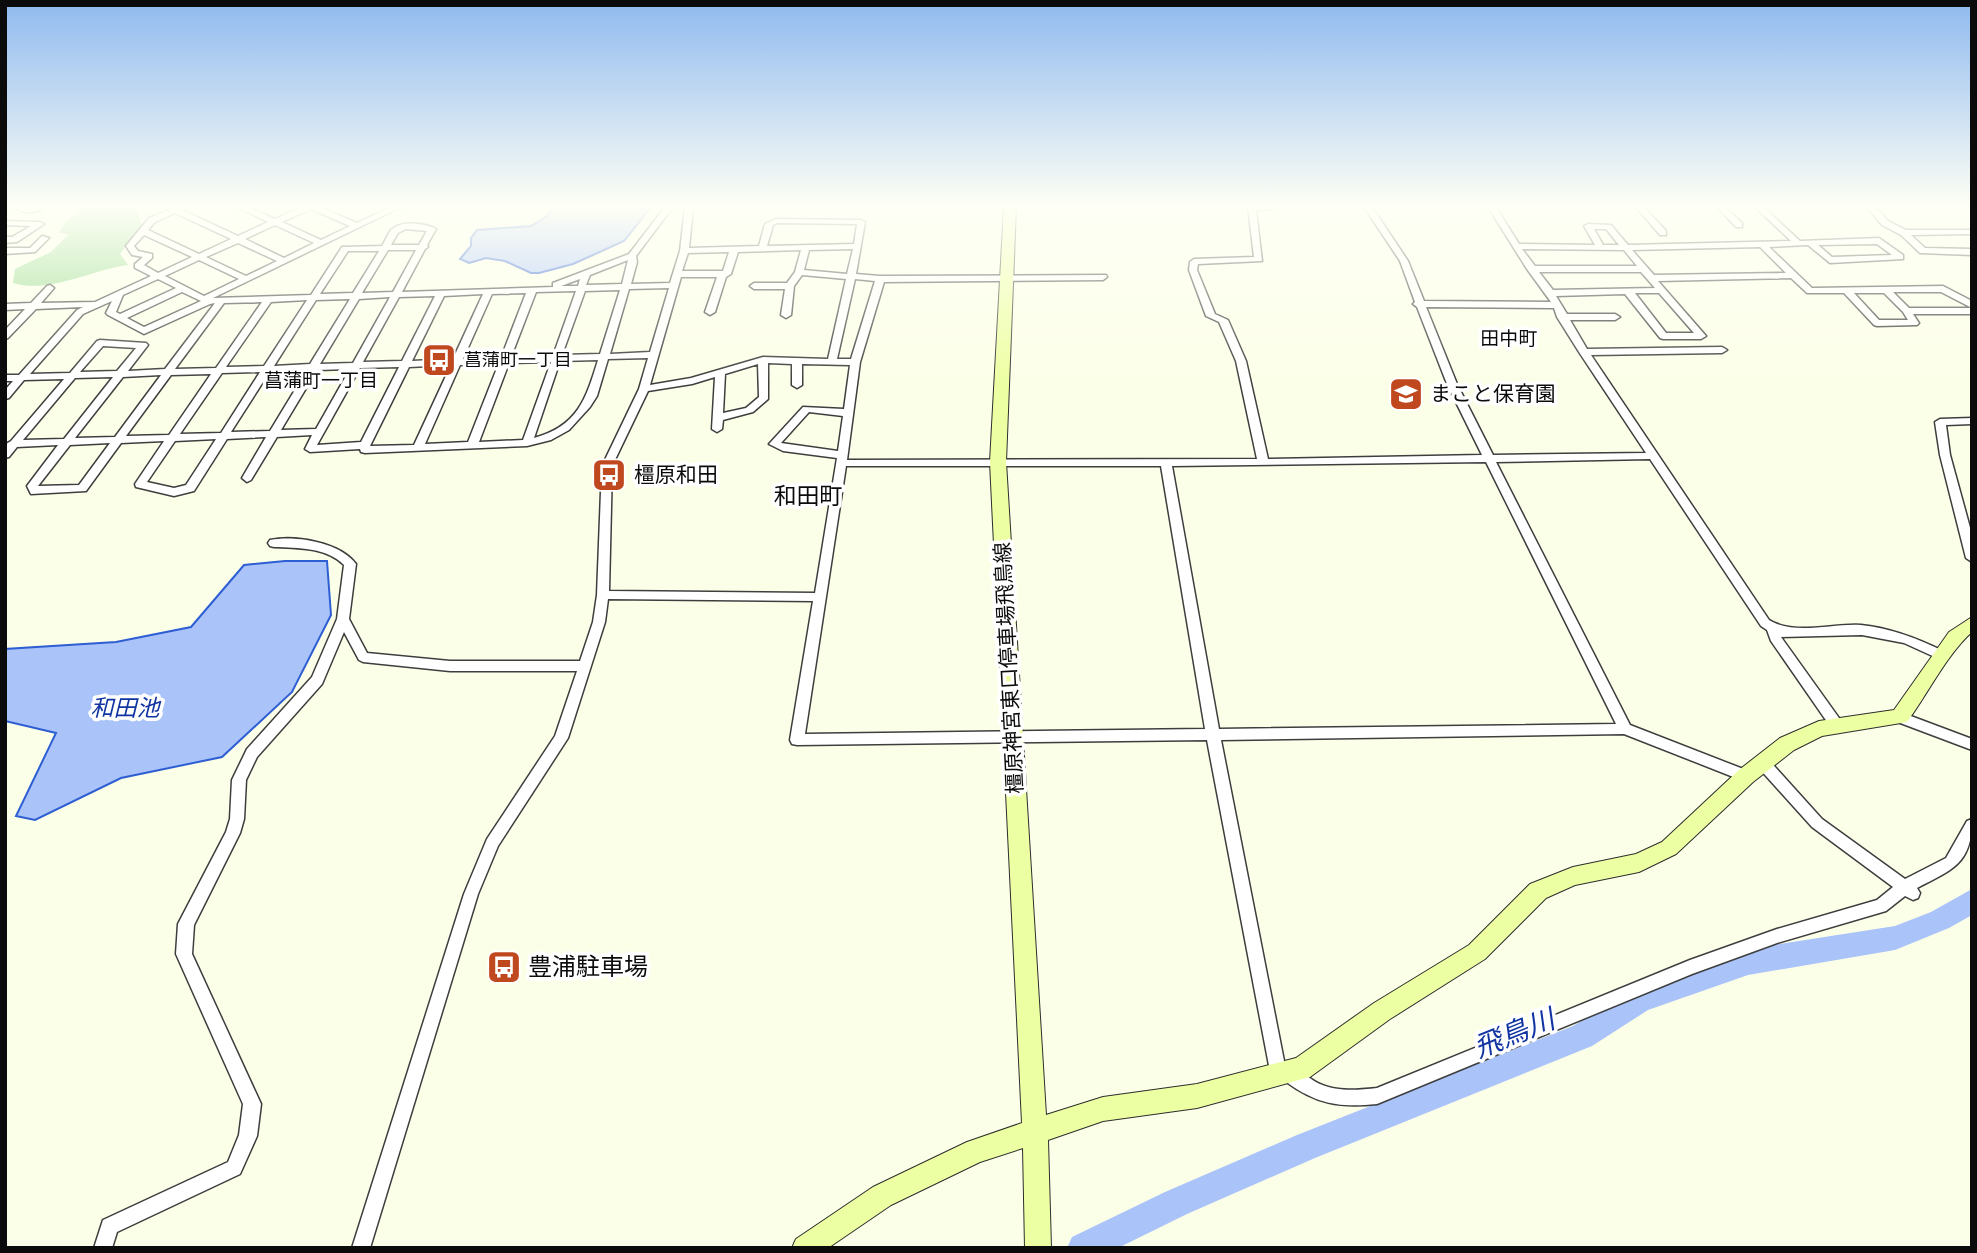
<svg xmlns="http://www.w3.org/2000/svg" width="1977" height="1253" viewBox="0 0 1977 1253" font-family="Spectral,'Noto Sans JP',serif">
  <rect width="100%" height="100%" fill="#fcffe8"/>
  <!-- forest -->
  <path fill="#9adc90" d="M82 207H135L142 225 120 254 128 265C90 270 50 294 13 283L15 269 51 252 69 234 59 233 65 223Z"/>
  <!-- water -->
  <path fill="#aac3f9" stroke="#2e5ed3" stroke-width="2" d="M552 207H651L624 241 573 264 539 273H531L505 261 486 258 469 263 460 259 471 246V238L477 230 531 226 547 216Z
    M285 561H327L331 615 292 692 222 757 121 778 35 820 16 816 56 733 5 721V649L116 642 191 627 244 565Z"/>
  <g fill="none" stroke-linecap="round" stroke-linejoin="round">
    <!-- river -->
    <path fill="#aac3f9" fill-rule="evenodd" d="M1972 889V915L1949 928 1895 950 1748 975 1648 1010 1592 1046 1315 1158 1187 1214 1118 1248H1067L1072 1237 1165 1192 1297 1135 1573 1026 1640 986 1748 949 1895 926 1931 912Z"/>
    <!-- minor casing -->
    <g stroke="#3e3e3e" stroke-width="3">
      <path id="minor" d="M15 207H45C36 213 23 215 15 207Z
        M177 207H187L182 210 238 236 268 222 237 207H247L275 219 302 207H319L357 223 391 207H401L213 298 311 295 342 247 382 246C385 241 388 234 391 230 401 220 425 223 436 229L427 245 428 247 425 249 402 292 553 287V283L629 254 665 207H673L636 256 637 262 631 284 670 283 680 251 685 207H693L689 248 759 246 765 224 776 219 861 220 865 222 856 274 880 276 1106 275 1107 277 1103 280 884 282 860 362 847 460 1257 459 1236 361 1219 322 1206 316 1189 270 1190 262 1194 259 1254 257 1248 207H1278L1274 209 1256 210 1262 261 1198 264 1197 270 1215 314 1228 320 1246 361 1268 459 1482 455 1447 384 1417 307 1413 304 1415 302 1400 261 1364 207H1372L1408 261 1424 301 1551 302 1527 269 1488 207H1496L1519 244 1595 245 1584 226 1588 224 1611 225 1628 245 1791 241 1755 207H1763L1800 241 1879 238 1903 255V259L1830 263 1808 245 1769 247 1812 288 1943 286 1972 301V308L1941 292H1893L1909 308H1972V314H1913L1919 323 1917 325 1877 326 1874 325 1844 293H1807L1791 278 1658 281 1706 336 1701 339H1663L1660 338 1625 294 1556 296 1567 314H1615L1620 317 1615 320H1570L1587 349 1722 347 1727 350 1722 353 1591 355 1769 620C1795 636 1832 623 1861 625 1891 628 1919 639 1945 652L1947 655 1945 658H1937L1904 643 1862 635 1781 637 1844 725 1842 729 1837 730 1832 729 1771 641 1767 630 1761 626 1650 459 1496 462 1630 725 1751 772 1753 776 1751 780 1746 782 1741 780 1624 734 1221 740 1285 1066C1298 1066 1308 1079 1320 1084 1338 1092 1358 1090 1377 1088L1690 960 1777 929 1877 900 1893 887 1812 827 1757 766 1755 762 1757 758 1762 756 1767 758 1822 819 1905 879 1946 858 1967 821 1972 819C1972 864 1953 869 1917 888L1920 893 1918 898 1913 900 1905 896 1886 911 1777 943 1692 974 1377 1104C1339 1108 1316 1104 1285 1081L1279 1084 1273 1082 1271 1076 1207 740 797 745 792 744 790 740 813 601 608 599 605 622 568 738 498 846 478 894 370 1248H352L464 894 487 839 555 736 577 671H450L363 662 359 660 344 632 322 684 257 757 246 780 244 819 240 833 194 925 192 954 261 1104 257 1136 240 1174 117 1232 112 1248H94L103 1220 228 1162 239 1135 243 1104 176 954 178 924 226 832 230 819 232 780 247 749 312 677 337 619 344 565C326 547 298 548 274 547L270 546 268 543 270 540C295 535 340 542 356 564L349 619 367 653 450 661H580L593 622 597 595 602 466 639 389 648 358 608 359 597 396 590 407 569 430 551 440 527 446 365 453 361 452 360 449 310 452 305 449 312 435 277 437 251 480 247 482 242 478 266 437 227 439 194 491 174 496 136 487 135 484 164 441 121 443 86 491 31 494 27 486 58 445 17 447 9 457 5 458 6 444 11 441 64 379 24 380 9 398 5 399V390L13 381H5V375H19L77 310 83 307 36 309 8 338 5 339V330L25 309 5 310V304L31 303 47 286 50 285 54 288 41 303 95 302 151 276 135 268V264L143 257 132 255 126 246 149 218ZM311 209 350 226 321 240 282 222ZM175 213 231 239 199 254 148 230 155 222ZM777 223 857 224 854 244 767 246 773 225ZM275 225 314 243 284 258 245 239ZM406 229 427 231 419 245H391L398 233ZM1594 229H1606L1619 245H1603ZM144 235 192 257 158 273 144 265 152 258V254L138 251 134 246ZM238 243 277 261 246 276 206 257ZM1877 244 1892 255 1832 257 1818 245ZM1760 247 1786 273 1654 275 1632 250ZM853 249 847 274 804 270 809 250ZM1522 249 1624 250 1637 266H1535ZM388 250H416L393 292 362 293ZM801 250 795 272 787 283H754L750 286 754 289H785L781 315 786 318 791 315 794 286 802 275 846 279 828 359 763 357 691 378 650 385 681 277H717L705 312 710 315 715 312 726 277 731 274 738 252ZM348 251H379L353 293 320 294ZM729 252 723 271H682L688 253ZM199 260 239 279 204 296 165 276ZM628 260 622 284 586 285 590 275ZM1539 272H1641L1655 288 1553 290ZM158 279 176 288 120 314 116 312 123 295ZM580 279 578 286H561ZM855 279 875 281 851 359H837ZM669 288 650 352 610 354 629 289ZM620 290 600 354 562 355 585 291ZM576 291 553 356 511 357 536 292ZM182 292 201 301 144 327 127 318ZM526 293 501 358 463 359 492 294ZM1635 293H1659L1694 333H1666ZM1854 293H1884L1903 312 1908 320H1879ZM483 294 453 359 412 361 444 296ZM435 296 402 361 363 362 399 297ZM390 297 353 363 320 364 359 299ZM350 299 310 364 274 366 316 300ZM307 300 264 366 226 367 271 302ZM112 301 106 313 108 315 144 334 210 304 215 303 165 369 128 371 148 345 146 343 100 340 97 341 70 373 30 374 83 314ZM262 302 216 368 175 369 224 303ZM1426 307 1554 308 1557 317 1579 352 1646 453 1493 455 1457 384ZM103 346 136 348 117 371 80 372ZM598 360C586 399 578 426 534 438L560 361ZM551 362 523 440 479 442 509 363ZM499 363 468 442 425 444 460 365ZM768 363 792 364V385L797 388 802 385V364L850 365 844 409 803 407 769 444 783 451 837 458 815 593 609 591 612 466 648 391 692 384 715 377 712 429 717 432 722 429 723 420 753 412 768 399ZM758 364 759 397 746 408 723 413 725 374ZM451 365 414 445 370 446 409 367ZM399 367 361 442 317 445 360 368ZM350 369 316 429 281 430 317 370ZM307 370 270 431 231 432 270 371ZM260 372 221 433 180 434 222 373ZM211 374 169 435 126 436 171 375ZM161 375 115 437 75 438 123 377ZM113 377 64 439 23 440 75 378ZM809 412 843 416 838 451 781 443ZM216 439 186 485 174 488 147 482 175 441ZM110 443 79 485 38 486 70 445ZM1486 462 1616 724 1219 729 1172 466ZM846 466H1161L1205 729 805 734Z
        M1636 207H1644L1666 231V235H1660Z
        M1717 207H1725L1742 223V227H1736Z
        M1867 207H1875L1888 221 1906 230H1972V234L1911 235 1925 248 1972 249V255L1920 253 1901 235 1882 225Z
        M5 221 40 222 44 224 17 242 5 243V237H12L31 226 5 225Z
        M42 236 49 238 35 252 5 254V248H30Z
        M1972 418V424L1946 425 1950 455 1972 535V562L1966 558 1940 455 1935 422 1940 419Z
        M1900 712 1972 739V750L1895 721 1893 717 1895 713Z"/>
    </g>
    <!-- secondary casing -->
    <g stroke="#2d2d2d" stroke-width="2">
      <path id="secondary" d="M1004 207H1016L1006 462 1046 1115 1103 1097 1197 1084 1296 1058 1374 1003 1469 945 1530 884 1573 867 1636 854 1662 842 1739 770 1780 738 1819 721 1894 710 1949 632 1972 617V632C1947 654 1927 695 1907 722L1822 736 1794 750 1753 782 1676 854 1639 872 1575 885 1546 898 1485 959 1390 1019 1310 1077 1197 1108 1103 1121 1048 1140 1051 1248H1025L1023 1148 980 1162 891 1205 828 1248H792L796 1239 873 1187 967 1142 1022 1123 990 462Z"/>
    </g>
    <!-- minor -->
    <use href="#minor" fill="#fff" fill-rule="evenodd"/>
    <!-- secondary -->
    <use href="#secondary" fill="#edffa3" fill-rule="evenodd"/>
  </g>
  <!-- sky -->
  <linearGradient id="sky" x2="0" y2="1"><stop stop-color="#8fbaef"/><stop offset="0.54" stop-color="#fefff5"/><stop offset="1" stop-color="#fefff5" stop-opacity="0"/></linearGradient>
  <rect width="1977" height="382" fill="url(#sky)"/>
  <!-- icons -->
  <defs>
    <g id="bus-square" transform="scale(1.75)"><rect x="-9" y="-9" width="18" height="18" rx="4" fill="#c0481e" stroke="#fff"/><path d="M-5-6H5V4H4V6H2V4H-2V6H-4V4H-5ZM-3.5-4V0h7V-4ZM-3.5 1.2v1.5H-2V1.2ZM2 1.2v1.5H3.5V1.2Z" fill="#fff"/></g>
    <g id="school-square" transform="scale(1.75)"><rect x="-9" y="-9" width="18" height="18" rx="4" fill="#c0481e" stroke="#fff"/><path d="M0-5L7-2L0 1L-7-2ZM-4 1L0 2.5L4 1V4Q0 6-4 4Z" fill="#fff"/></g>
  </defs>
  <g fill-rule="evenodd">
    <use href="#bus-square" x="439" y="360"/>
    <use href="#school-square" x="1406" y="394"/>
    <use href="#bus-square" x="609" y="475"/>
    <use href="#bus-square" x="504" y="967"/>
  </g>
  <g text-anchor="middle" stroke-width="7" stroke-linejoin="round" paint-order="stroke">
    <!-- far-poi labels -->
    <g font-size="18" fill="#0b0b0b" stroke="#fff" text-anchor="start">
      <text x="464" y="366">菖蒲町一丁目</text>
    </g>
    <!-- far-neighbourhood labels -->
    <g font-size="19" fill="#0b0b0b" stroke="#fff">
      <text x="1509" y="345">田中町</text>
      <text x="321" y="387">菖蒲町一丁目</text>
    </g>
    <!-- poi labels -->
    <g font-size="21" fill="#0b0b0b" stroke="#fff" text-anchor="start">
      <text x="1430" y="401">まこと保育園</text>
      <text x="634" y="482">橿原和田</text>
    </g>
    <!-- street labels -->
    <g font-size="21" fill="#0b0b0b" stroke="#fff">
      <text transform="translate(1009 668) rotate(-93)" y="7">橿原神宮東口停車場飛鳥線</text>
    </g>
    <!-- neighbourhood labels -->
    <g font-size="23" fill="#0b0b0b" stroke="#fff">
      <text x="808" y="504">和田町</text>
    </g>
    <!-- water labels -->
    <g font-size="23" font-style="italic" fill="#1034a1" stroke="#fff">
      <text x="125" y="716">和田池</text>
    </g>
    <!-- near-poi labels -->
    <g font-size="24" fill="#0b0b0b" stroke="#fff" text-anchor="start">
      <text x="528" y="975">豊浦駐車場</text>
    </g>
    <!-- near-water labels -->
    <g font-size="28" font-style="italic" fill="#1034a1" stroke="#fff">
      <text transform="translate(1514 1033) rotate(-22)" y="10">飛鳥川</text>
    </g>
  </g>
  <!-- border -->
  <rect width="1977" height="1253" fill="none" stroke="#0b0b0b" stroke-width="14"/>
</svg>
